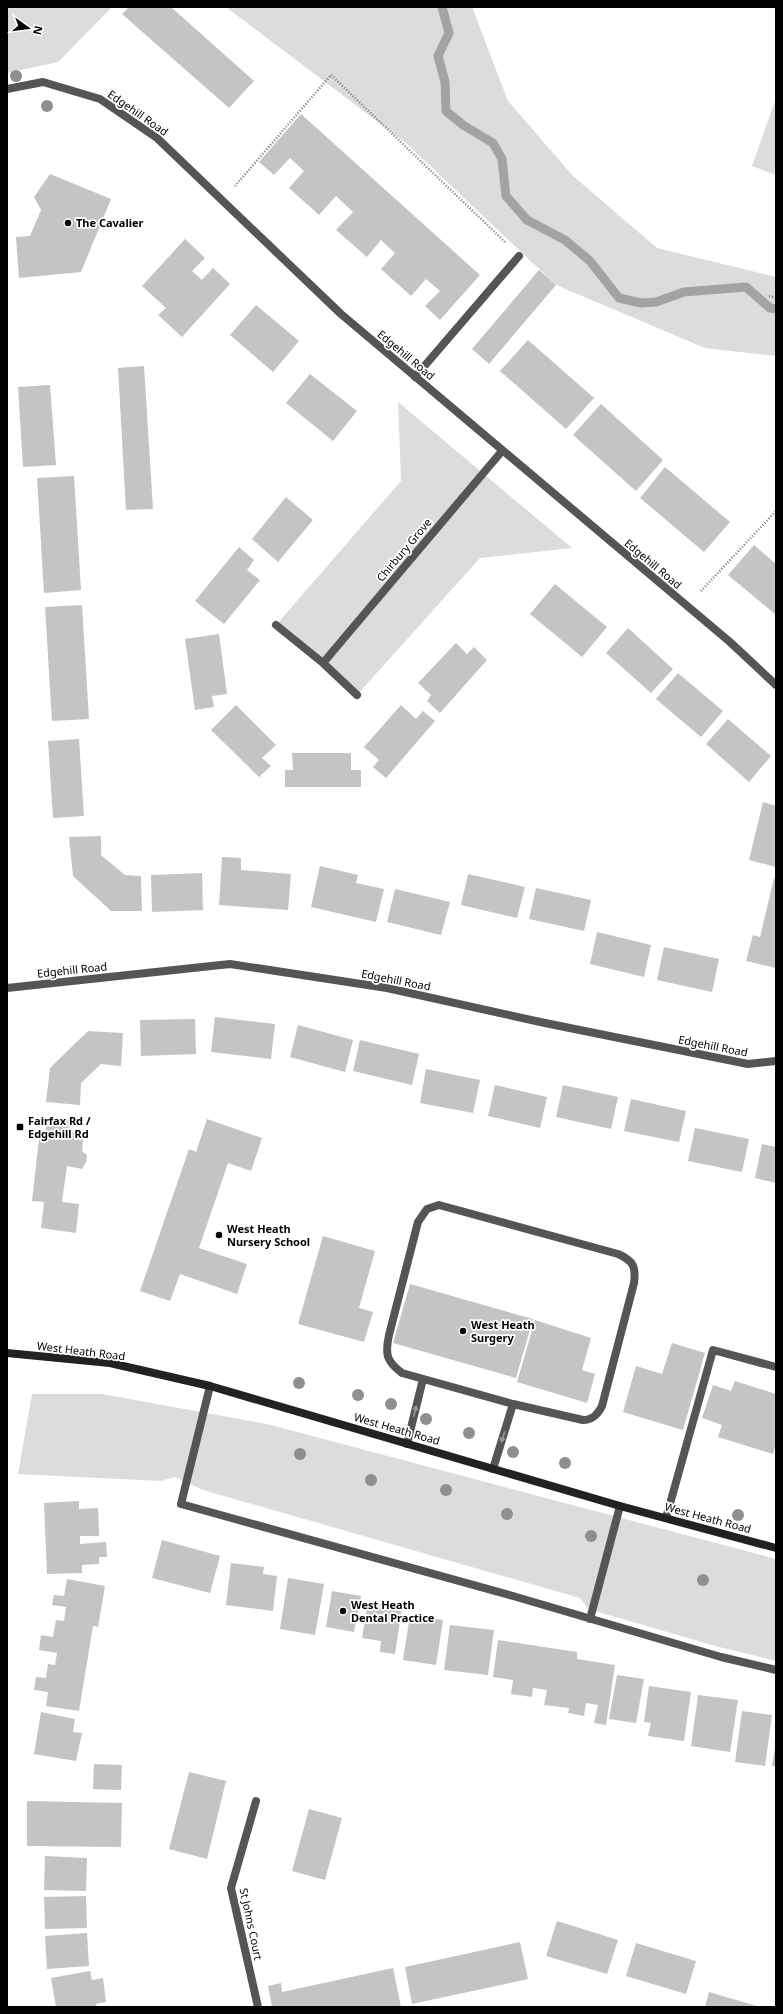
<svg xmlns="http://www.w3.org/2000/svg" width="783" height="2014" viewBox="0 0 783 2014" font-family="'Noto Sans',sans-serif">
  <rect width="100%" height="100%" fill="#fff"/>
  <!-- green -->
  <path fill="#dcdcdc" d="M7 7H112L58 62 7 73Z
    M226 7H472L508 101 573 176 657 248 776 277V356L705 348 556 285 406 143Z
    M776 98V175L752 166Z
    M398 402 572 548 480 558 357 695 276 625 401 481Z
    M32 1394H102L267 1424 776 1559V1661L719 1647 588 1609 580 1598 203 1490 175 1477 161 1481 18 1474Z"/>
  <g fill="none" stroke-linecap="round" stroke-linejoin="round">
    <!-- stream -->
    <path stroke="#a3a3a3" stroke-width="9" d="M442 7 449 33 438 56 445 82 446 111 463 125 493 143 502 159 506 196 527 220 565 240 590 261 619 298 641 303 656 302 684 292 746 287 770 308 776 309"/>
  </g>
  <!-- building -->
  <path fill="#c4c4c4" d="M129 7H171L254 81 229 108 122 14Z
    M301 114 480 275 440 320 425 306 440 291 426 279 411 296 381 269 395 253 381 240 367 257 336 230 353 212 336 196 319 215 289 188 304 171 290 158 274 175 259 162Z
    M50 174 111 199 81 272 19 278 16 237 30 236 41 210 34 197Z
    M185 239 205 258 192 271 202 280 213 268 230 284 182 337 158 315 166 308 142 286Z
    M539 270 556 285 489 364 472 349Z
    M256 305 299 341 273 372 230 335Z
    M528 340 594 398 566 429 500 371Z
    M144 366 153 509 126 510 118 368Z
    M310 374 357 411 333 441 286 403Z
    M50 385 56 465 23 467 18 387Z
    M601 404 663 460 636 491 573 435Z
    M665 467 730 522 704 552 640 498Z
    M74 476 81 590 44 593 37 478Z
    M286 497 313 520 278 562 252 539Z
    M754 545 776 564V615L728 575Z
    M239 547 254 560 247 570 260 580 224 624 195 601Z
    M555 584 607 627 582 657 530 614Z
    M82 605 89 719 52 721 45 607Z
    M628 628 673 669 651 693 606 653Z
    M219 634 227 694 212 696 214 707 195 710 185 639Z
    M456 643 467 654 474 647 487 660 440 713 427 701 431 695 418 683Z
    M678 673 723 711 701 737 656 699Z
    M236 705 276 745 262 758 271 766 259 777 211 730Z
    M401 705 416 719 423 711 435 721 386 778 373 767 379 760 364 747Z
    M728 719 771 756 749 782 706 744Z
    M79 739 84 816 53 818 48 741Z
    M292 753H351V770H361V787H285V770H293Z
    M763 802 776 806V867L749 860Z
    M101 836V855L125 875 141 876 142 911H111L73 876 69 837Z
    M222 857 241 858V870L291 874 288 910 219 905Z
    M320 866 358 875 356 883 384 889 376 922 311 907Z
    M202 873 203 910 152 912 151 875Z
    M468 874 525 887 517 918 461 905Z
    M774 878H776V968L746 961 753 935 760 937Z
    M536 888 591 900 584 931 529 919Z
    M395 889 450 902 441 935 387 922Z
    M597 932 651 945 644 977 590 964Z
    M664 947 719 959 712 992 657 980Z
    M215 1017 275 1024 271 1059 211 1052Z
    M195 1019 196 1054 141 1056 140 1020Z
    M298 1025 353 1040 345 1072 290 1057Z
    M88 1031 123 1033 121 1066 101 1064 81 1083 80 1105 46 1102 50 1068Z
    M360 1040 419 1054 412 1085 353 1071Z
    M426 1069 480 1080 473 1113 420 1103Z
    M495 1085 547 1097 540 1128 488 1116Z
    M563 1085 618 1097 611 1129 556 1117Z
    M631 1099 686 1111 679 1142 624 1131Z
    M48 1117 70 1119 68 1132 84 1133 82 1151 87 1155 86 1162 82 1169 67 1166 62 1202 79 1204 76 1233 41 1228 44 1202 32 1201 40 1130H46Z
    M207 1119 262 1138 251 1171 228 1163 199 1248 247 1264 237 1294 180 1274 170 1301 140 1291 189 1149 196 1152Z
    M695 1128 749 1139 742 1172 688 1161Z
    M762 1144 776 1147V1183L755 1178Z
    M323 1236 375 1251 359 1308 373 1312 364 1342 298 1324Z
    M410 1284 533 1319 516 1378 393 1343Z
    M535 1320 591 1338 582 1370 595 1374 587 1403 517 1382Z
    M672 1343 705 1353 683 1430 623 1412 636 1366 662 1374Z
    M735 1381 776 1394V1444L773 1454 718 1437 722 1425 702 1418 713 1385 731 1391Z
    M79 1501V1509L98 1508 99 1536H80V1544L106 1542 107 1557H99V1564L82 1565V1573L47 1574 44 1503Z
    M162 1540 220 1556 210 1593 152 1578Z
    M231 1563 264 1567 263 1574 277 1576 273 1611 226 1605Z
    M288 1578 324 1584 315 1635 280 1629Z
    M67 1579 105 1586 98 1627 93 1626 79 1711 46 1706 48 1692 34 1690 36 1677 46 1678 48 1664 55 1665 57 1653 39 1650 41 1635 53 1637 56 1620 64 1621 66 1607 52 1605 54 1595 64 1596Z
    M332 1591 361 1596 354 1632 326 1627Z
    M368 1602 402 1608 395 1654 380 1652 381 1641 362 1638Z
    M410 1615 443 1620 436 1665 403 1660Z
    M450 1625 494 1630 488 1675 444 1670Z
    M498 1640 577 1652V1659L615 1665 606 1725 594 1723 598 1705 586 1703 584 1716 568 1713 569 1708 544 1705 547 1690 533 1688 532 1697 511 1694 513 1680 493 1677Z
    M617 1675 644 1679 636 1723 609 1719Z
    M649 1686 691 1692 684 1741 648 1736 651 1723 644 1722Z
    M698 1695 738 1700 730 1752 691 1746Z
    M742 1711 772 1715 765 1766 735 1762Z
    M41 1712 75 1719 73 1732 82 1733 76 1761 34 1754Z
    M775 1747H776V1766H772Z
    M94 1764 122 1765 121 1790 93 1789Z
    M189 1772 226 1781 207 1859 169 1849Z
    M27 1801 122 1803 121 1847 27 1846Z
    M309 1809 342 1818 325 1880 292 1871Z
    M45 1856 87 1858 86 1891 44 1890Z
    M86 1896 87 1928 45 1929 44 1897Z
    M557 1921 618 1940 607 1974 546 1956Z
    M87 1933 89 1966 47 1969 45 1936Z
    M520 1942 528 1979 412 2004 405 1967Z
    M636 1943 696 1961 686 1994 626 1976Z
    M393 1968 401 2007H272L268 1986 281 1983 282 1992Z
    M90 1971 92 1980 103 1978 106 2002 96 2004 97 2007H56L51 1978Z
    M709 1992 760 2007H705Z"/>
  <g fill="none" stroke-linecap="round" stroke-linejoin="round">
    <!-- path -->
    <path stroke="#777" stroke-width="2.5" stroke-dasharray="1 2" stroke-linecap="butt" d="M235 186 331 75 506 243
      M769 296 776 298
      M701 591 776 511"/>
    <!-- lane -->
    <path stroke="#555" stroke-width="8" d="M415 377 519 256
      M439 1205 618 1254C634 1261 636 1267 634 1283L602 1406C598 1414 593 1420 583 1420L513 1404 402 1373C386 1361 385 1354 389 1335L418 1222 427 1209Z
      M210 1386 181 1504 513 1596 721 1657 776 1670
      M407 1444 423 1379
      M493 1469 513 1404
      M666 1518 713 1350 776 1367
      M590 1619 620 1506"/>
    <!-- street -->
    <path stroke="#555" stroke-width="8" d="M7 89 43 82 100 99 157 138 341 314 730 642 776 685
      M276 625 323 663 357 695
      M323 663 502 451
      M7 988 230 964 387 988 545 1023 748 1064 776 1061
      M256 1801 231 1888 258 2007"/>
    <!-- secondary -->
    <path stroke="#222" stroke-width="8" d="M7 1353 110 1363 210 1386 620 1506 776 1548"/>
  </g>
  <!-- trees -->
  <g fill="#8f8f8f">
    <circle cx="16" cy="76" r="6"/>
    <circle cx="47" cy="106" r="6"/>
    <circle cx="299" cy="1383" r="6"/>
    <circle cx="358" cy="1395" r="6"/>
    <circle cx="391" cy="1404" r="6"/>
    <circle cx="426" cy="1419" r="6"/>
    <circle cx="469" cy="1433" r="6"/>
    <circle cx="513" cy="1452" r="6"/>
    <circle cx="300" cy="1454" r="6"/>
    <circle cx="565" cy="1463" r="6"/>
    <circle cx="371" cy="1480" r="6"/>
    <circle cx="446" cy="1490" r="6"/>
    <circle cx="507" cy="1514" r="6"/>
    <circle cx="738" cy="1515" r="6"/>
    <circle cx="591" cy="1536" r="6"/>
    <circle cx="703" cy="1580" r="6"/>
  </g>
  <!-- one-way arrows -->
  <defs><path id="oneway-solid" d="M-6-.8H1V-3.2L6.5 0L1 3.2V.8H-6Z"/></defs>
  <g fill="#999">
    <use href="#oneway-solid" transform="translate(415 1411) rotate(-76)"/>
    <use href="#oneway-solid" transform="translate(503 1437) rotate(107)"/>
  </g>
  <!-- markers -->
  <g fill="#000" stroke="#fff" stroke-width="1.5">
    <circle cx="68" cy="223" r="4"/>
    <rect x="16" y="1123" width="8" height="8" rx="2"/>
    <circle cx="219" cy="1235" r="4"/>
    <circle cx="463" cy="1331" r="4"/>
    <circle cx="343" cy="1611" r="4"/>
  </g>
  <g text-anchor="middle" stroke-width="3.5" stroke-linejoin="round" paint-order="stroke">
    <!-- street labels -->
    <g font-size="11" fill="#000" stroke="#fff">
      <text transform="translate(138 113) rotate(35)" y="4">Edgehill Road</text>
      <text transform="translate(406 355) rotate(40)" y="4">Edgehill Road</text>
      <text transform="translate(404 550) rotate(-50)" y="4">Chirbury Grove</text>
      <text transform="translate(653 564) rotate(40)" y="4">Edgehill Road</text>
      <text transform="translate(72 970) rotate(-6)" y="4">Edgehill Road</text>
      <text transform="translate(396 980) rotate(11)" y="4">Edgehill Road</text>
      <text transform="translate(713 1046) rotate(11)" y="4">Edgehill Road</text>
      <text transform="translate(81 1351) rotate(7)" y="4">West Heath Road</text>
      <text transform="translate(397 1429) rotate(16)" y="4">West Heath Road</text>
      <text transform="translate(708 1518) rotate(15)" y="4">West Heath Road</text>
      <text transform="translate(251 1924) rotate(78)" y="4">St Johns Court</text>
    </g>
    <!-- poi labels -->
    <g font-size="11" font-weight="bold" fill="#000" stroke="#fff" text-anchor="start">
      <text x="76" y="227">The Cavalier</text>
      <text x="28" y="1125">Fairfax Rd /<tspan x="28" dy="13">Edgehill Rd</tspan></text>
      <text x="227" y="1233">West Heath<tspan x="227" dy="13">Nursery School</tspan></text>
      <text x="471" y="1329">West Heath<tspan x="471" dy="13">Surgery</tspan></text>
      <text x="351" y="1609">West Heath<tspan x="351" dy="13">Dental Practice</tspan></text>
    </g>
  </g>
  <!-- border -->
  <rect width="783" height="2014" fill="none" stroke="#000000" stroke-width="16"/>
  <!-- north arrow -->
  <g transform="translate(28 28) rotate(104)" stroke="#ffffff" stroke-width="3" paint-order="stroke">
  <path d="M0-3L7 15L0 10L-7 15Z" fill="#000000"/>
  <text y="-6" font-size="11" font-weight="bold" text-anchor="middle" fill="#000000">N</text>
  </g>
</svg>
